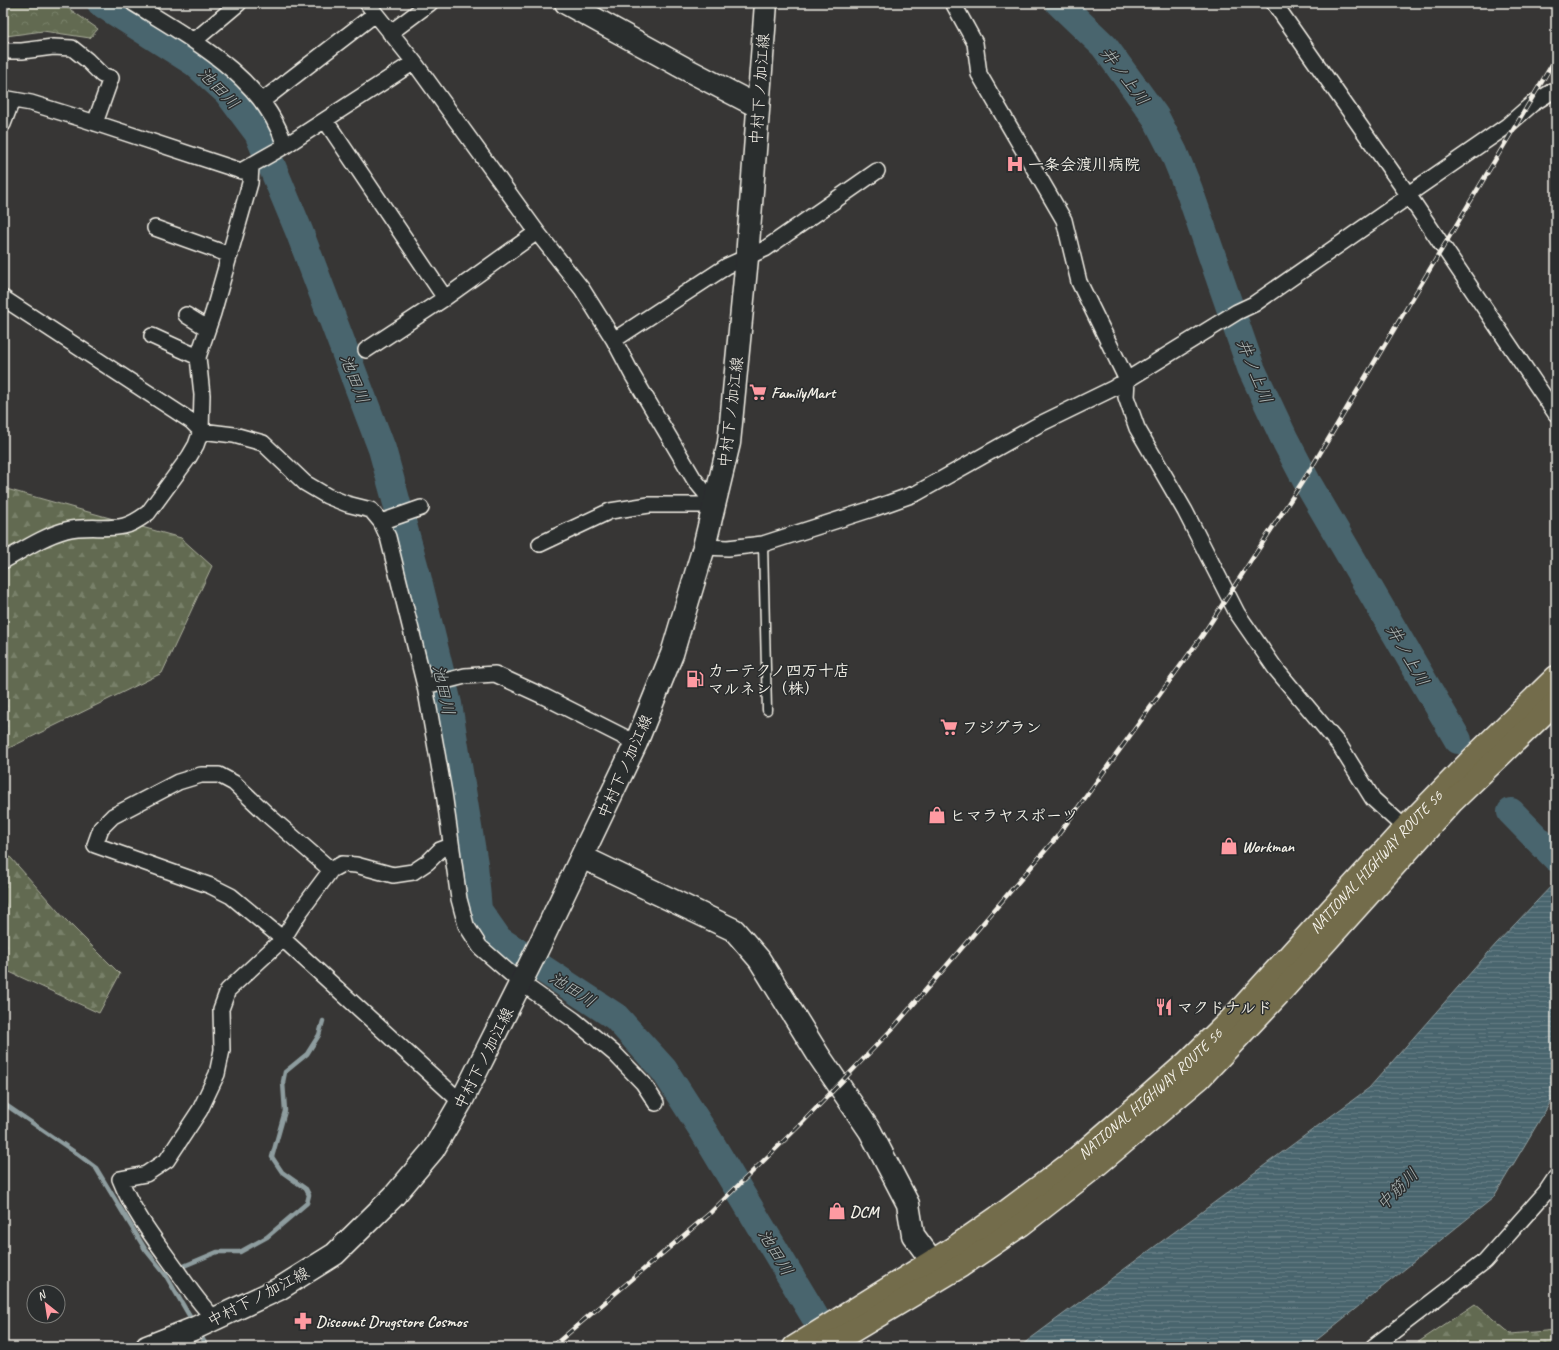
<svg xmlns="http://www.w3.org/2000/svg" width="1559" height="1350" viewBox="0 0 1559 1350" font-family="Caveat,'Klee One',sans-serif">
  <defs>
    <pattern id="forest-firs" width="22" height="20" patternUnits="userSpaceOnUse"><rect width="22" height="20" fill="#626b51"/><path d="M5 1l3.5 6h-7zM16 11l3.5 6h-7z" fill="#79816a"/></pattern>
    <pattern id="park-crowns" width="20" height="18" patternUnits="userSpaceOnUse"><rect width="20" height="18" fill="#626b51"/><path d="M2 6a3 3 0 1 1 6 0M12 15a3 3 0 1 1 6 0" fill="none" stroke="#79816a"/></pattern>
    <pattern id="water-rules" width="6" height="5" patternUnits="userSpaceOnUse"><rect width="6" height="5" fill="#4a656e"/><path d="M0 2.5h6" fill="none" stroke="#657c83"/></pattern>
  </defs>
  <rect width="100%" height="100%" fill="#373635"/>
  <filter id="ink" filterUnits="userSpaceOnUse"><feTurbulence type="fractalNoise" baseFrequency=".025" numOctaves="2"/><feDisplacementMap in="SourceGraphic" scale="8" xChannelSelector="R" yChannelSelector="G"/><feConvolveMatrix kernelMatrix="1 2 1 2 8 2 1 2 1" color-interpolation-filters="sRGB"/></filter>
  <g filter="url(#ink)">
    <!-- forest -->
    <path fill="url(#forest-firs)" stroke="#abae9c" d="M3 488 181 538 212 566 162 673 3 751Z
      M3 849 65 919 120 974 99 1013 3 969Z
      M1475 1304 1511 1334 1556 1330V1347H1411Z"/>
    <!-- park -->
    <path fill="url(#park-crowns)" stroke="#abae9c" d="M3 3H61L98 29 90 38 43 31 6 36 3 35Z"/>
    <!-- water -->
    <path fill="url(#water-rules)" stroke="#8e9d9f" d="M1556 881V1093L1493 1198 1308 1347H1019L1369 1088 1496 944Z"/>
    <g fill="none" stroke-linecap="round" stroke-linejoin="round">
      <!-- stream -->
      <path stroke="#8e9d9f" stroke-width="4.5" d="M3 1103 76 1153 96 1168 145 1249 165 1274 193 1322
        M165 1274 217 1252H240L267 1237 307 1203 309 1195 306 1189 282 1172 272 1157 285 1111 283 1082 285 1072 307 1054 319 1035 323 1021
        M199 1332 207 1347"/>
      <!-- river -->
      <path stroke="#4a656e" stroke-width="28" d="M101 3 195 63 228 93 258 133 299 231 382 449 417 576 448 704 474 864 478 910 499 940 616 1017 664 1070 704 1132 833 1347
        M1059 3 1104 46 1155 116 1174 153 1189 190 1251 368 1284 438 1307 482 1458 740
        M1511 812 1556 858"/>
      <!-- lane casing -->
      <g stroke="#f4f1e8" stroke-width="11">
        <path id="lane" d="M763 544 767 710"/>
      </g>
      <!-- street casing -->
      <g stroke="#f4f1e8" stroke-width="18">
        <path id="street" d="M133 3C189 38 265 78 285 146
          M367 3 414 62 537 232 582 289 614 340 633 376 694 479 715 505
          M953 3 975 43 979 74 1064 220 1079 282 1127 380 1126 397 1137 428 1185 511 1237 613 1275 668 1340 746 1373 799 1405 828
          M1274 3 1409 196 1556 414
          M390 33 430 3
          M192 40 201 35 239 3
          M3 51H22L53 47 72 48 87 60 102 75 111 78 95 123
          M3 98 31 103 86 120 241 171 285 146 414 62
          M262 101 375 14
          M325 120 445 298
          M3 124 12 100
          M1407 195 1507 126 1532 104 1556 89
          M155 228 230 255
          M3 298 191 421 201 431 234 435 263 443 305 483 327 496 347 504 371 510 381 522 388 537 425 686 444 793 459 899 466 925 480 947 520 982 574 1020 615 1054 643 1083 656 1103
          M186 315 207 328
          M152 336 198 357
          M614 340 727 266 765 249 877 171
          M366 350 445 298 537 232
          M381 522 421 508
          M540 544 610 511 649 505H715
          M704 547 728 548 763 544 875 508 917 493 1038 425 1114 388 1237 312 1254 304 1409 196
          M3 561C23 550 44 536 66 530 85 525 107 530 124 526 133 524 141 518 148 513L189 457 196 445 201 431 202 395 198 357 213 313 250 183 251 166
          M425 686 465 676 495 674 545 697 636 743
          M331 870 270 817 234 783 219 775H201L178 782 113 816 101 828 95 845 211 886 231 896 283 939 461 1102
          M215 1319C199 1304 188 1286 175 1268 155 1240 133 1212 120 1179L146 1174 167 1160 200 1110 217 1074 222 1050 221 1009 228 990 283 939 299 913 331 870 342 864 356 865 393 875 413 872 428 862 440 850 451 846
          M1373 1347 1485 1261 1546 1192 1556 1177"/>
      </g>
      <!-- secondary casing -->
      <g stroke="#f4f1e8" stroke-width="25">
        <path id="secondary" d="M566 3 684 68 757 106
          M582 857 734 930 759 959 819 1056 870 1131 908 1204 913 1235 943 1276
          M147 1347 193 1329 279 1289 335 1254 394 1196 433 1150 461 1102 538 948 636 743 672 654 704 547 729 443 747 258 766 3"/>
      </g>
      <!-- highway casing -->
      <g stroke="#f4f1e8" stroke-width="25">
        <g id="highway">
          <path id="s1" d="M794 1347 953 1248 1008 1210 1072 1162 1137 1106 1186 1063 1236 1014 1405 828 1477 754 1556 677"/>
          <path d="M826 1347 961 1266 1021 1225 1090 1171 1200 1078 1280 993 1453 801 1556 702"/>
        </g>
      </g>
      <!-- lane -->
      <use href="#lane" stroke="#2a2d2e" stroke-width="8"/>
      <!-- street -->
      <use href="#street" stroke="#2a2d2e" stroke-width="15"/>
      <!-- secondary -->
      <use href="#secondary" stroke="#2a2d2e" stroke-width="22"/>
      <!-- highway -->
      <use href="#highway" stroke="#736c4b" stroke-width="22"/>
      <!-- rail casing -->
      <g stroke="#f4f1e8" stroke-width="4.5">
        <path id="rail" d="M552 1347 709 1214 801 1124 894 1027 1056 838 1202 636 1310 470 1556 58"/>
      </g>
      <!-- rail -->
      <use href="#rail" stroke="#2a2d2e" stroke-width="3" stroke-dasharray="9" stroke-linecap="butt"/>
    </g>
  </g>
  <!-- icons -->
  <defs>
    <g id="hospital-bare" transform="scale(1.38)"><path d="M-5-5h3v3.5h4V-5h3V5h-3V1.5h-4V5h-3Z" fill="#ff9aa2" stroke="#2a2d2e" stroke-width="2.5" paint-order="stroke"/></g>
    <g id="supermarket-bare" transform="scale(1.38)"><path d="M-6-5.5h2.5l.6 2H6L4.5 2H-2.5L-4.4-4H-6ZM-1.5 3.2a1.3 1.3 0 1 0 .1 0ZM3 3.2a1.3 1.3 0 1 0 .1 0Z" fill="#ff9aa2" stroke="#2a2d2e" stroke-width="2.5" paint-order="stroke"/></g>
    <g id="fuel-bare" transform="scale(1.38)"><path d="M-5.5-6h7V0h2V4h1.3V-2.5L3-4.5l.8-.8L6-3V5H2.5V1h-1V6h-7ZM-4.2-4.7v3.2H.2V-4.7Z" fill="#ff9aa2" stroke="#2a2d2e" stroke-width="2.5" paint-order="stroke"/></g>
    <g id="shop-bare" transform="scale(1.38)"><path d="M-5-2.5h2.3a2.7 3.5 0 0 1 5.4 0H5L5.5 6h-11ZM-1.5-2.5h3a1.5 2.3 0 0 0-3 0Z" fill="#ff9aa2" stroke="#2a2d2e" stroke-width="2.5" paint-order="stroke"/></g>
    <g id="restaurant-bare" transform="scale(1.38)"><path d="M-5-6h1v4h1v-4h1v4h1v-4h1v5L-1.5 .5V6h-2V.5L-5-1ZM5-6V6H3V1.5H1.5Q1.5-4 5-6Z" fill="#ff9aa2" stroke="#2a2d2e" stroke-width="2.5" paint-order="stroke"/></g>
    <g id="pharmacy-bare" transform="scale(1.38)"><path d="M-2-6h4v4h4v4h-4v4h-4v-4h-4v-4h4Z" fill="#ff9aa2" stroke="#2a2d2e" stroke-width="2.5" paint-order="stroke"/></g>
  </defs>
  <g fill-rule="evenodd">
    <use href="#hospital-bare" x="1015" y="164"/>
    <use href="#supermarket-bare" x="758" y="392"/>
    <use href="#fuel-bare" x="695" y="679"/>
    <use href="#supermarket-bare" x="949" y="727"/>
    <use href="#shop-bare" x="937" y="815"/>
    <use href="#shop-bare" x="1229" y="846"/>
    <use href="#restaurant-bare" x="1164" y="1007"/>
    <use href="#shop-bare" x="837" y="1211"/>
    <use href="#pharmacy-bare" x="303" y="1321"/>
  </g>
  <g text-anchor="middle" stroke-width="3" stroke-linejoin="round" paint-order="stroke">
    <!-- street labels -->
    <g font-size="16" fill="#f4f1e8" stroke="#2a2d2e">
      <text transform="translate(759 89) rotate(-86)" y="6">中村下ノ加江線</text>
      <text transform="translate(730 412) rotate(-83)" y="6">中村下ノ加江線</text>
      <text transform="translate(624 766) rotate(-66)" y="6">中村下ノ加江線</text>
      <text dy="6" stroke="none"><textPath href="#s1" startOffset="762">NATIONAL HIGHWAY ROUTE 56</textPath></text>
      <text transform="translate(483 1058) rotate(-63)" y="6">中村下ノ加江線</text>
      <text dy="6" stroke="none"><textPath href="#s1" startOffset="438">NATIONAL HIGHWAY ROUTE 56</textPath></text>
      <text transform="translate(258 1296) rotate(-27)" y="6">中村下ノ加江線</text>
    </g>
    <!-- poi labels -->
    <g font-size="16" font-weight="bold" fill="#f4f1e8" stroke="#2a2d2e" text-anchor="start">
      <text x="1028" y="170">一条会渡川病院</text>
      <text x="771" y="398">FamilyMart</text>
      <text x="708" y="676">カーテクノ四万十店<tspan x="708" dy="18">マルネン（株）</tspan></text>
      <text x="962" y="733">フジグラン</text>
      <text x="950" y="821">ヒマラヤスポーツ</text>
      <text x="1242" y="852">Workman</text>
      <text x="1177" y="1013">マクドナルド</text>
      <text x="850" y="1217">DCM</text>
      <text x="316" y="1327">Discount Drugstore Cosmos</text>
    </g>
    <!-- water labels -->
    <g font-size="17" font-style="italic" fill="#b0b9b7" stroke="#2a2d2e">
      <text transform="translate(1125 76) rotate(53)" y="6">井ノ上川</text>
      <text transform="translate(219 88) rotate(46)" y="6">池田川</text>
      <text transform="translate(1255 371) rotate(68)" y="6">井ノ上川</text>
      <text transform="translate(355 379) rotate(69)" y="6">池田川</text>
      <text transform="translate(1408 655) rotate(60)" y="6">井ノ上川</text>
      <text transform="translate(444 690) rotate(78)" y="6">池田川</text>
      <text transform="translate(573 989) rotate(33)" y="6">池田川</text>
      <text transform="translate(1397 1189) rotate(-45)" y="6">中筋川</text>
      <text transform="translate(776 1252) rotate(59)" y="6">池田川</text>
    </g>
  </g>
  <!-- margin -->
  <rect width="1559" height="1350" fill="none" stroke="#2a2d2e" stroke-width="16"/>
  <rect x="8" y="8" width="1543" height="1334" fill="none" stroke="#f4f1e8" stroke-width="1.5" filter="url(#ink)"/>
  <!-- north arrow -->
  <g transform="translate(46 1304) rotate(330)"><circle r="19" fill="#2a2d2e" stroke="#7b7b78"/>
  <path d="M0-3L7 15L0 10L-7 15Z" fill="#ff9aa2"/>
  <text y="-6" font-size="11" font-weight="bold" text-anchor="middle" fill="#f4f1e8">N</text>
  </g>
</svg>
